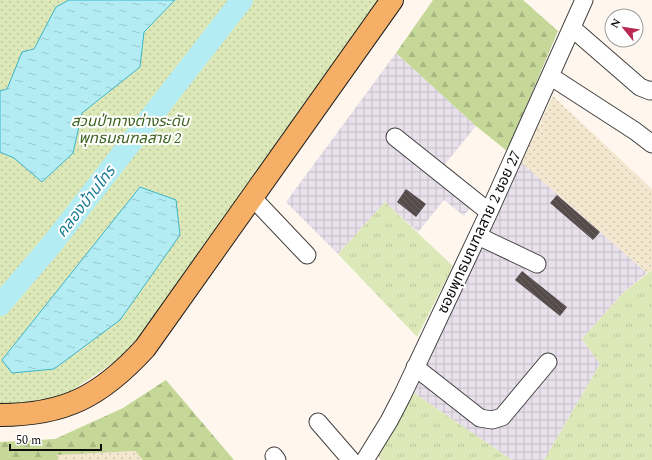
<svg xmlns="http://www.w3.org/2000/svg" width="652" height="460" viewBox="0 0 652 460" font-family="Spectral,'Noto Sans Thai',serif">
  <defs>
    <pattern id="industrial-grid" width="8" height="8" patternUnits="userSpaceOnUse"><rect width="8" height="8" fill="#e8e1ec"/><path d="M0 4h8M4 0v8" fill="none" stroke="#c6c0c9"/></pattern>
    <pattern id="farmland-dots" width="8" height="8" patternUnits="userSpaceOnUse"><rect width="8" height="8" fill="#f4e7cf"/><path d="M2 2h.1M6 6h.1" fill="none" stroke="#d0c5b1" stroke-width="1.8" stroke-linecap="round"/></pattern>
    <pattern id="grass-tufts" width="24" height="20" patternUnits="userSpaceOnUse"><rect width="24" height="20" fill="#dde8b8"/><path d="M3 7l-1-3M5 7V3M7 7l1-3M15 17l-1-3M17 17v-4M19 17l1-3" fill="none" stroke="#bcc69d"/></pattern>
    <pattern id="forest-firs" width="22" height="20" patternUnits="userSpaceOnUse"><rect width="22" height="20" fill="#c5d898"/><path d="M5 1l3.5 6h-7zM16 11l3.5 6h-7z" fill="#a8b882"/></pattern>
    <pattern id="park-dots" width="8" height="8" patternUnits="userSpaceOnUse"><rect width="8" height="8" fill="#dde8b8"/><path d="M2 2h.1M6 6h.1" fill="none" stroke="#bcc69d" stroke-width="1.8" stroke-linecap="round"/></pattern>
    <pattern id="water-ripples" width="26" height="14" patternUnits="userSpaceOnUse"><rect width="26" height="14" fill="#b4ecf4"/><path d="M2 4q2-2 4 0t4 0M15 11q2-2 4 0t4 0" fill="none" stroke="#9ac9d0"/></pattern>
    <pattern id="building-back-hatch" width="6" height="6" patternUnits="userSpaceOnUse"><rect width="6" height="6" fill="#554b4a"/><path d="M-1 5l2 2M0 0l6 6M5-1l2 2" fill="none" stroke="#686060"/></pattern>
  </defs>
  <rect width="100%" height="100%" fill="#fff7ee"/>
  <!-- industrial -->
  <path fill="url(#industrial-grid)" d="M396 53 476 126 445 164 480 193 464 216 444 200 418 232 385 202 338 254 286 202Z
    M521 162 647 273 623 293 582 339 600 364 544 460H512L414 393Z"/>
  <!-- farmland -->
  <path fill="url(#farmland-dots)" d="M553 96 652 189V270L647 273 521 162Z
    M135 451 143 460H58L56 455Z"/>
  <!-- grass -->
  <path fill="url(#grass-tufts)" d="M385 202 453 266 417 337 338 254Z
    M652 270V460H544L600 364 582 339 623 293Z
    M414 393 512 460H381L378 456Z"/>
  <!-- forest -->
  <path fill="url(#forest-firs)" d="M433 0H523L558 31 507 151 476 126 396 53Z
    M166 380 234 460H143L135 451 57 455 58 460H0V442L55 439 123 408Z"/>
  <!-- park -->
  <path fill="url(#park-dots)" d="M0 0H382L189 271 125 355 53 403 0 408Z"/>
  <!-- water -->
  <path fill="url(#water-ripples)" stroke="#3db4c9" d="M69 0H175L144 32 140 67 82 113 73 153 42 182 14 158 0 152V91L7 89 22 52 34 49 56 7Z
    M140 187 176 200 180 235 120 320 54 369 12 373 2 360Z"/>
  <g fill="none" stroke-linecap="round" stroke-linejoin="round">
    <!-- river -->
    <path stroke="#b4ecf4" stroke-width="22" d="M0 305 52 244 242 0"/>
  </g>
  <!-- building -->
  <path fill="url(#building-back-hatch)" d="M406 189 426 204 416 217 397 202Z
    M557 195 600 232 593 240 550 203Z
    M522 271 567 307 560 316 515 280Z"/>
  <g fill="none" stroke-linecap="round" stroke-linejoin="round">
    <!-- minor casing -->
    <g stroke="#404040" stroke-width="19">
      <path id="minor" d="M572 28 640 87 650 91 652 90
        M550 76 635 131 652 144
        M395 137 489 212
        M252 197 307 255
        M478 236 537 264
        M415 367 480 418 492 420 502 417 548 362
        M318 422 351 460
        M274 456 277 460
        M365 460 389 421 402 396 489 212 584 0"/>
    </g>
    <!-- major casing -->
    <g stroke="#1e1e1e" stroke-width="24">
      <path id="major" d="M0 415C65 415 101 396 145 348L392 0"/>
    </g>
    <!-- minor -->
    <use href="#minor" stroke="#fff" stroke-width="17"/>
    <!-- major -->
    <use href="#major" stroke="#f5af67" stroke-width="22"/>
  </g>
  <g text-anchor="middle" stroke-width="4" stroke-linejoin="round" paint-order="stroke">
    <!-- park labels -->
    <g font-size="15" font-style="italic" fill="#3e631f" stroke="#fff">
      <text x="130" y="126">สวนป่าทางต่างระดับ<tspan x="130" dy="17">พุทธมณฑลสาย 2</tspan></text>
    </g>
    <!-- street labels -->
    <g font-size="15" fill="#0d0d0d" stroke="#fff">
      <text transform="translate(479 232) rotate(-65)" y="5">ซอยพุทธมณฑลสาย 2 ซอย 27</text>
    </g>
    <!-- water labels -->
    <g font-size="16" font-style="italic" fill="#1a7d94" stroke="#fff">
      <text transform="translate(85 201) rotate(-52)" y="6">คลองบ้านไทร</text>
    </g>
  </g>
  <!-- north arrow -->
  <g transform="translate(624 28) rotate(300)"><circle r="19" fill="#ffffff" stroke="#9e9e9e"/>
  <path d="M0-3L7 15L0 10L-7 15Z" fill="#b92954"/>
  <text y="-6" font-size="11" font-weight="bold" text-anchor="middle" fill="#0d0d0d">N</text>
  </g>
  <!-- scale -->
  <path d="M10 444v6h91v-6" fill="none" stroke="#0d0d0d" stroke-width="2"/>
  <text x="16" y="444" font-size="12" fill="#0d0d0d" stroke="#ffffff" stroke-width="3" paint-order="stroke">50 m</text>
</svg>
